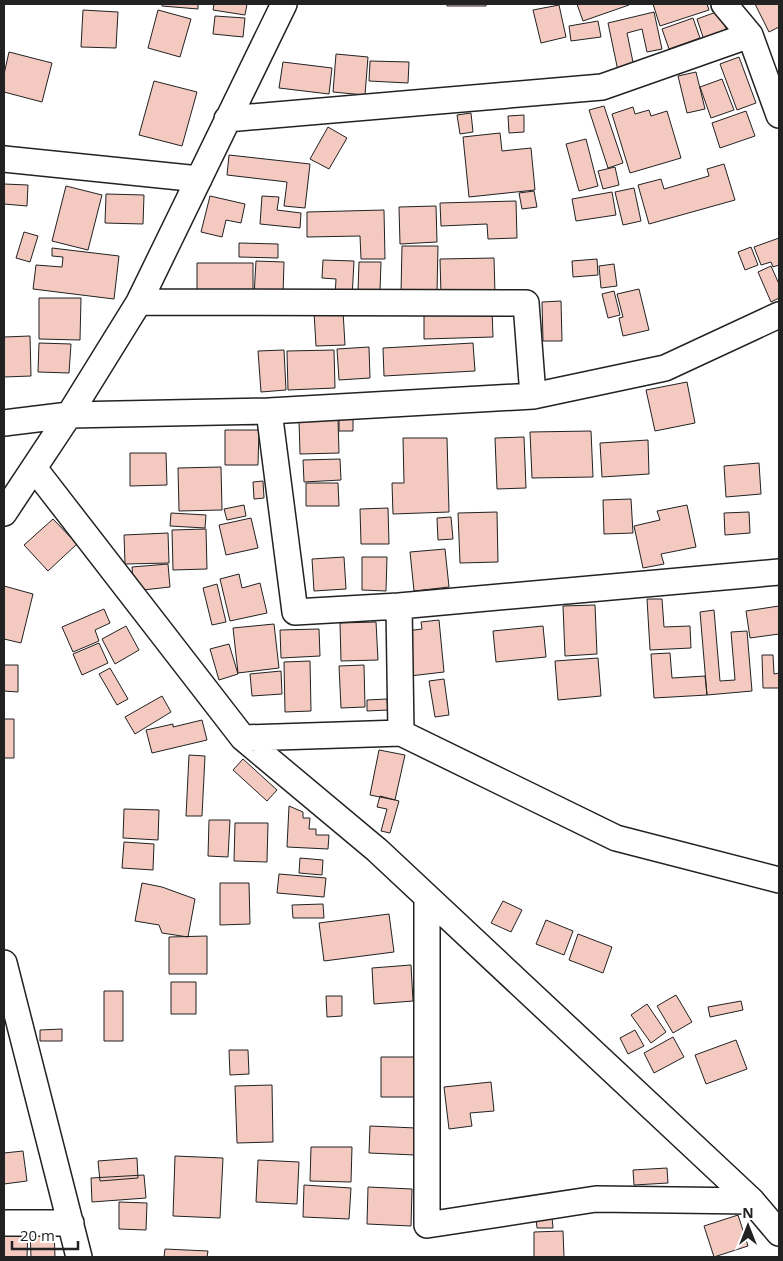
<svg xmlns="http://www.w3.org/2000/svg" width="783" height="1261" viewBox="0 0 783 1261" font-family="'Open Sans',sans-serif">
  <rect width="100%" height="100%" fill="#fff"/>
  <!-- building -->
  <path fill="#f3c9c0" stroke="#222" d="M162 4H198V9L162 6Z
    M214 4H247L245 15 213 10Z
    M447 4H486V6H447Z
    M577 4H629V5L583 21Z
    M653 4H707L709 10 660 26Z
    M755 4H779V27L769 32Z
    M559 5 566 37 541 43 533 10Z
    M83 10 118 12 116 48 81 47Z
    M158 10 191 19 180 57 148 48Z
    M719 11 727 31 704 40 697 19Z
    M654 12 662 49 647 52 642 29 627 33 634 67 618 71 608 23Z
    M215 16 245 18 243 37 213 34Z
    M693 18 700 38 669 49 662 29Z
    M598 21 601 37 571 41 569 26Z
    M9 52 52 63 42 102 4 92V74Z
    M336 54 368 57 365 95 333 92Z
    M739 57 756 103 737 110 720 64Z
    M370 61 409 62 408 83 369 81Z
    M283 62 332 68 329 94 279 88Z
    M696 72 705 109 687 113 678 76Z
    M722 79 734 110 711 118 700 87Z
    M154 81 197 92 182 146 139 135Z
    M604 106 623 163 608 168 589 110Z
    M633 107 635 114 649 110 651 116 667 111 681 158 630 173 612 114Z
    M746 111 755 136 720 148 712 123Z
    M471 113 473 132 460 134 457 115Z
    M524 115V132L509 133 508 116Z
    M328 127 347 138 329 169 310 159Z
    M500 133 502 151 531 148 535 190 469 197 463 137Z
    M586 139 598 186 579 191 566 144Z
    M229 155 310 164 305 208 284 206 287 182 227 175Z
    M724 164 735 200 649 224 638 185 661 179 664 189 709 176 707 169Z
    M615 167 619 185 603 189 598 171Z
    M4 184 28 185 27 206 4 204Z
    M66 186 102 195 88 250 52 241Z
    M634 188 641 221 623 225 615 192Z
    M534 191 537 207 522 209 519 193Z
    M612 192 616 215 576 221 572 199Z
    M106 194 144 195 143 224 105 223Z
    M210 196 245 204 241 223 226 220 222 237 201 232Z
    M262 196 279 197 277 210 301 213 300 228 260 224Z
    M516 201 517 238 488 239 487 224 441 226 440 203Z
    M436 206 437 242 400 244 399 207Z
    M384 210 385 259H361L360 236 307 237V212Z
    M24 232 38 236 30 262 16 258Z
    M779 238V265L773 267 771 262 761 265 754 247Z
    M239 243 278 244V258L239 257Z
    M402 246H438L437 293H401Z
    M751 247 758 265 745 270 738 252Z
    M52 248 119 256 114 299 33 289 36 265 62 267 63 257 52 256Z
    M494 258 495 294 441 295 440 259Z
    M597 259 598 275 573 277 572 261Z
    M323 260 354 261 352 298 335 297 336 279 322 278Z
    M256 261 284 262 283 296H254Z
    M359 262H381L380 291H358Z
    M197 263H253V294H222V290H197Z
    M614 264 617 286 601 288 599 266Z
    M771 266 779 284V298L771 302 758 272Z
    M639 289 649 330 623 336 619 318 623 317 617 294Z
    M614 291 620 315 608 318 602 294Z
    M39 298H81L80 340 39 339Z
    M561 301 562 341H543L542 302Z
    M492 309 493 337 424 339V311Z
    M343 311 345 345 316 346 314 312Z
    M30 336 31 376 4 377V337Z
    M39 343 71 344 69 373 38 372Z
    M473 343 475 371 384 376 383 348Z
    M369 347 370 378 339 380 337 349Z
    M284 350 286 390 261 392 258 351Z
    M334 350 335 388 288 390 287 351Z
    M687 382 695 423 655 431 646 390Z
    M339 415 353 416V431H339Z
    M338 419 339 453 300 454 299 420Z
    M225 430H259L258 465H225Z
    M591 431 593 477 532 478 530 432Z
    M524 437 526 488 497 489 495 438Z
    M403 438H447L449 512 393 514 392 483H404Z
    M648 440 649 474 602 477 600 443Z
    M130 453H166L167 485 130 486Z
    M340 459 341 480 304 482 303 460Z
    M759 463 761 494 726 497 724 466Z
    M221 467 222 510 179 511 178 468Z
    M263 481 264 498 254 499 253 482Z
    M306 483H338L339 506H306Z
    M631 499 633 533 604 534 603 500Z
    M244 505 246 516 227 520 224 509Z
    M687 505 696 547 661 554 664 564 643 568 634 526 660 520 657 511Z
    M388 508 389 544H361L360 509Z
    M497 512 498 562 460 563 458 513Z
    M749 512 750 533 725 535 724 513Z
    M171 513 206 515 205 528 170 526Z
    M451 517 453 539 438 540 437 518Z
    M251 518 258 548 226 555 219 525Z
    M53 519 77 544 48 571 24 545Z
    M206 529 207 569 173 570 172 530Z
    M168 533 169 563 125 564 124 535Z
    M445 549 449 587 414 591 410 552Z
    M344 557 346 589 314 591 312 559Z
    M362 557H387L386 591 362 590Z
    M168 564 170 587 134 591 132 567Z
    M239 574 242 588 260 583 267 613 230 621 220 579Z
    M217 584 226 622 212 625 203 588Z
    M4 586 33 594 21 643 4 639Z
    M647 599H662L664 627 690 626 691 648 650 650Z
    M595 605 597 654 565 656 563 606Z
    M779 606V634L750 638 746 611Z
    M104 609 110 623 95 630 99 641 73 652 62 627Z
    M714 610 720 681 735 680 731 632 747 631 752 691 707 695 700 612Z
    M439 620 444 672 410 676 406 631 422 629 421 622Z
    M376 622 378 660 341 661 340 623Z
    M274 624 279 668 238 673 233 628Z
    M126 626 139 650 115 664 102 639Z
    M543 626 546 657 496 662 493 631Z
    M319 629 320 656 281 658 280 630Z
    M99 643 108 663 82 675 73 654Z
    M229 644 238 674 219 680 210 649Z
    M670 653 672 678 705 676 707 695 654 698 651 654Z
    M762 655H773L774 674 779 673V688H763Z
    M598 658 601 696 558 700 555 661Z
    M310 661 311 711 285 712 284 662Z
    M4 665H18V692L4 691Z
    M364 665 365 707 341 708 339 666Z
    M110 668 128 699 117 705 99 674Z
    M281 671 282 694 252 696 250 674Z
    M444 679 449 715 435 717 429 681Z
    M162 696 171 712 135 734 125 717Z
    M387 699 388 710 367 711V700Z
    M4 719H14V758H4Z
    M202 720 207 740 152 753 146 730 173 724V727Z
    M379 750 405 755 395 800 370 795Z
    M189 755 205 756 202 816H186Z
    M243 759 277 790 267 801 233 770Z
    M380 796 399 801 390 833 381 831 387 809 377 807Z
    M289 806 303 812V818H310L309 829H316V835H329L328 849 287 847Z
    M124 809 159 810 158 840 123 838Z
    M209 820H230L228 857 208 856Z
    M235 823H268L267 862 234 861Z
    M124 842 154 844 153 870 122 868Z
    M300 858 323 860 322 875 299 873Z
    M279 874 326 878 324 897 277 893Z
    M142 883 162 887 195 899 188 937 162 933 159 925 135 921Z
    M220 883H249L250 924 220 925Z
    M503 901 522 910 511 932 491 923Z
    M323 904 324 918H293L292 905Z
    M389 914 394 952 324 961 319 923Z
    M546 920 573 931 564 955 536 944Z
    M578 934 612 947 603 973 569 960Z
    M207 936V974H169V937Z
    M411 965 413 1001 374 1004 372 968Z
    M171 982H196V1014H171Z
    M104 991H123V1041H104Z
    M676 995 692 1022 673 1033 657 1006Z
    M326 996H342V1016L327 1017Z
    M741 1001 743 1010 710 1017 708 1007Z
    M647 1004 666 1032 651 1043 631 1015Z
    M62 1029V1041H40V1030Z
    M635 1030 644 1046 628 1054 620 1038Z
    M673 1037 684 1057 654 1073 644 1053Z
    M736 1040 747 1069 706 1084 695 1055Z
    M229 1050H248L249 1074 230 1075Z
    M381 1057H418V1097H381Z
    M491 1082 494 1111 470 1113 472 1126 449 1129 444 1087Z
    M272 1085 273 1142 237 1143 235 1086Z
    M370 1126 416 1128 415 1155 369 1153Z
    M311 1147H352L351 1182 310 1181Z
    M23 1151 27 1181 4 1184V1153Z
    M175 1156 223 1158 220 1218 173 1216Z
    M137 1158 138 1178 100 1181 98 1161Z
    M258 1160 299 1162 297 1204 256 1202Z
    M667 1168 668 1183 634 1185 633 1170Z
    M144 1175 146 1198 92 1202 91 1178Z
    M304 1185 351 1188 349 1219 303 1217Z
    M368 1187 412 1189 411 1226 367 1224Z
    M119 1202 147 1203 146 1230 119 1229Z
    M738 1215 748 1246 714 1257 704 1226Z
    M552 1217 553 1228H537L536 1218Z
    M54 1229 55 1257H31L30 1230Z
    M28 1230 27 1257H4V1235Z
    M563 1231 564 1257H534V1232Z
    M165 1249 208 1251 207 1257H164Z"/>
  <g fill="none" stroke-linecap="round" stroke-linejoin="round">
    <!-- minor casing -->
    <g stroke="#222" stroke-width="28">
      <path id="minor" d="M724 4 750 35 779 115
        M227 119 602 87 750 35
        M4 159 199 179
        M139 302 526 303 533 396
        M269 411 295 612 399 606
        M4 423 69 415 269 411 533 396 665 368 779 315
        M34 468 243 738 377 850 752 1201 779 1233
        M4 513 69 415 139 302 284 4
        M401 733 399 606 779 572
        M243 738 401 733 616 838 779 880
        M427 897V1225L596 1199 752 1201
        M4 963 79 1257
        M4 1223H71"/>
    </g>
    <!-- minor -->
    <use href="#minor" stroke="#fff" stroke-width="25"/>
  </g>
  <!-- border -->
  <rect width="783" height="1261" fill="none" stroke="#222222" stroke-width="10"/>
  <!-- north arrow -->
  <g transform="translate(748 1226)" stroke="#ffffff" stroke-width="4" paint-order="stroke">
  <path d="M0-4L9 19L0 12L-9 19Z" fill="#222222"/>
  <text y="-8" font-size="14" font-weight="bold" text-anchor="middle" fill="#222222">N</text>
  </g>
  <!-- scale -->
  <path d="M12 1241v8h66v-8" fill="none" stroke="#222222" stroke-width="2.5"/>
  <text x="20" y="1241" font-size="15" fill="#222222" stroke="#ffffff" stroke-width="4" paint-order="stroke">20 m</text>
</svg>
